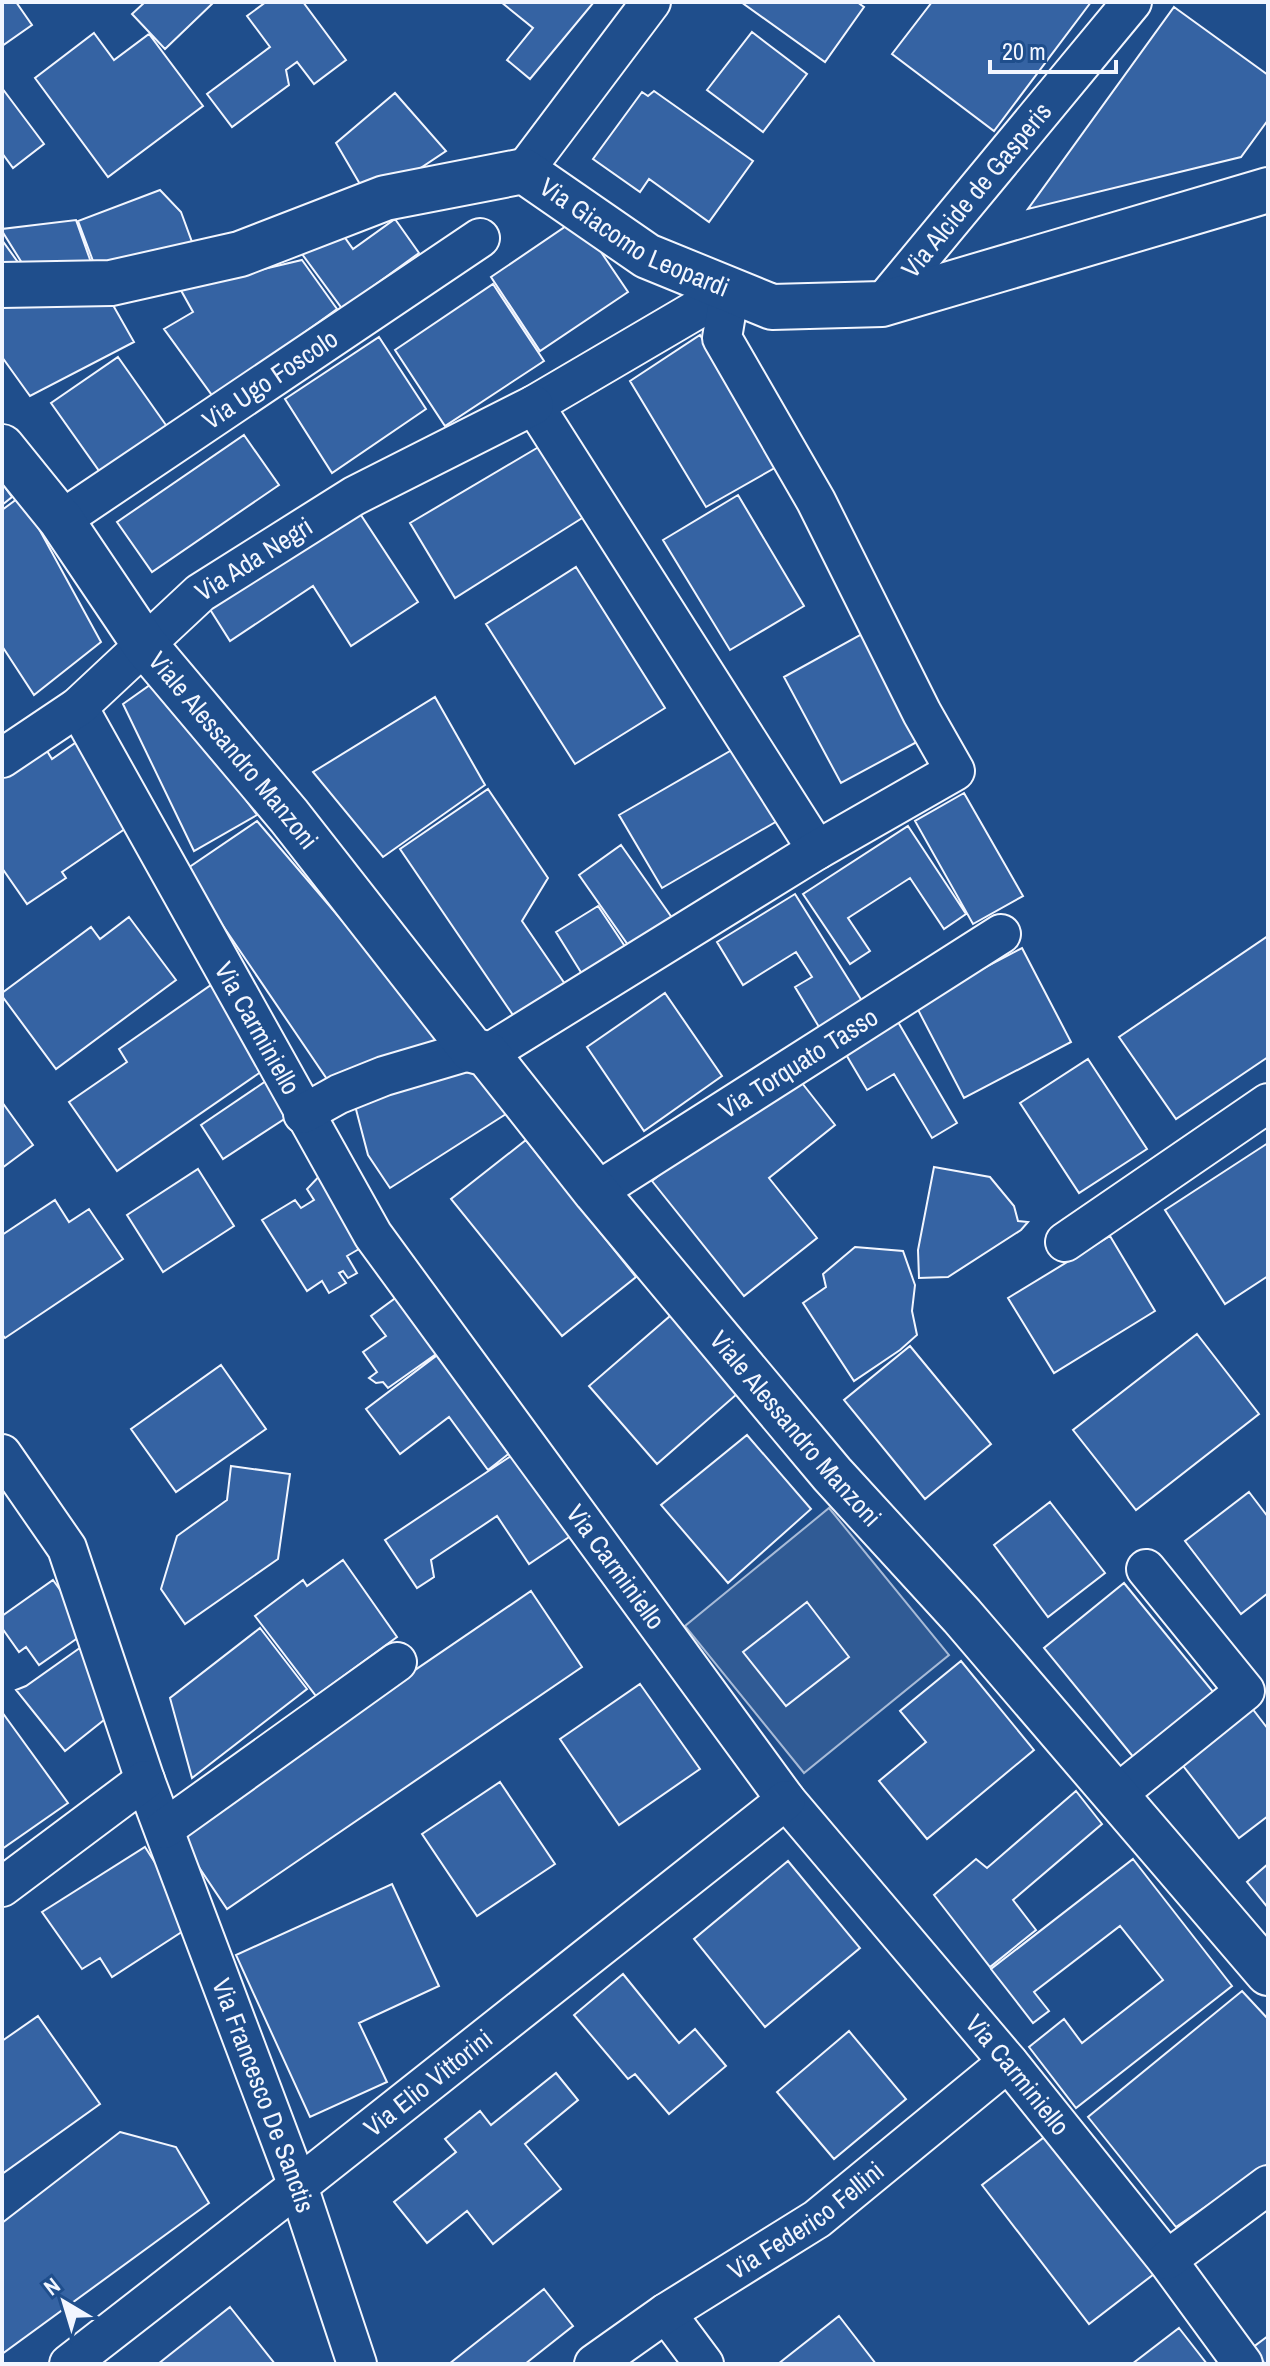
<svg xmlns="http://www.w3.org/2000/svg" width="1270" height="2366" viewBox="0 0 1270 2366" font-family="'Archivo Narrow',sans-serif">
  <rect width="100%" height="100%" fill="#1f4e8c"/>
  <!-- built -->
  <path fill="#305b95" stroke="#a8bbd7" stroke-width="2" d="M829 1508 949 1655 804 1773 685 1626Z"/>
  <!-- building -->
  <path fill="#3563a3" stroke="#f2f6ff" stroke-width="2" d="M2 2H16L32 25 2 46Z
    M145 2H214L165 49 132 14Z
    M266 2H303L346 60 314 84 297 62 286 70 289 85 232 127 207 94 270 47 247 16Z
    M501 2H594L530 79 507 60 533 28Z
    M741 2H857L864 7 825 62Z
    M932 2H1091L994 131 892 54Z
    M1174 7 1268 75V120L1241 157 1028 209Z
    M752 32 807 74 763 132 707 90Z
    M94 33 114 60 149 34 203 106 108 177 35 78Z
    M2 88 44 144 13 168 2 153Z
    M654 91 753 161 709 222 649 179 640 192 593 159 642 92 648 96Z
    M395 93 446 151 407 177 364 191 336 143Z
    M160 190 181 212 192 242 99 277 78 221Z
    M578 218 628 292 540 351 491 277Z
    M395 219 419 253 357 298 356 311 346 314 302 254 338 228 353 249Z
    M76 220 93 268 27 271 2 231V229Z
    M2 240 25 272 2 273Z
    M302 260 337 309 214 398 164 329 193 312 178 285 264 261V269Z
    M493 284 544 361 445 426 395 350Z
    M105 291 134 342 30 396 2 357V301Z
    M700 335 780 465 706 507 630 381Z
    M379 337 426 409 332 473 285 399Z
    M118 357 168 428 102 475 51 403Z
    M244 435 279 485 152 572 117 522Z
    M542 445 587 515 455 598 410 523Z
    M2 483 12 497 2 505Z
    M738 495 804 606 730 650 663 540Z
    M21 496 101 642 34 695 2 646V510Z
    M355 506 418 602 351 646 313 586 230 641 206 603Z
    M576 567 665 708 575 764 486 624Z
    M869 630 926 737 841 783 784 677Z
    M157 680 257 815 194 851 123 704Z
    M435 697 485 785 383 857 313 772Z
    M78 741 135 822 62 872 66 878 27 904 2 868V765L47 751 52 759Z
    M737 747 779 820 662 888 619 815Z
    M488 789 548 878 522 921 567 987 517 1021 400 849Z
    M964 793 1023 896 973 924 915 821Z
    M257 821 445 1041 331 1085 185 870Z
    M908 826 966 914 944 929 910 878 848 918 870 951 850 964 803 894Z
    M621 845 675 922 633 952 579 875Z
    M795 894 862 1001 819 1027 795 987 812 977 796 952 743 985 717 942Z
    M598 906 626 948 582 974 556 932Z
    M129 917 176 980 56 1069 2 996V993L91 927 100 939Z
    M1268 936V1057L1176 1119 1119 1037Z
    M1022 948 1071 1042 964 1098 915 1004Z
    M211 985 268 1067 117 1171 69 1102 127 1062 119 1049Z
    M665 993 722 1076 644 1131 587 1047Z
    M891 1010 957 1123 932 1138 894 1074 867 1090 838 1041Z
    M1088 1059 1147 1149 1079 1193 1020 1103Z
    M471 1061 506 1114 390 1188 368 1155 353 1098Z
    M791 1069 835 1125 769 1178 817 1238 744 1296 652 1181Z
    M269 1079 292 1114 223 1159 201 1125Z
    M2 1102 33 1145 2 1168Z
    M526 1140 636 1277 562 1336 451 1199Z
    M1268 1143V1276L1225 1304 1165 1210Z
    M934 1167 990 1177 1014 1206 1018 1221 1028 1222 1021 1230 948 1277 919 1278 918 1250Z
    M198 1169 234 1226 163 1272 127 1215Z
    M326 1169 371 1242 347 1256 357 1273 348 1278 343 1271 339 1273 346 1283 329 1293 322 1281 307 1291 262 1220 295 1200 301 1208 314 1200 307 1189Z
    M55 1200 69 1222 89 1209 123 1259 5 1338 2 1334V1235Z
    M1110 1236 1155 1311 1054 1373 1008 1298Z
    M855 1247 903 1251 915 1285 912 1311 917 1335 900 1350 854 1381 803 1303 826 1287 823 1274Z
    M405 1291 446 1347 388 1388 383 1382 376 1383 369 1378 377 1372 363 1352 386 1336 371 1316Z
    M677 1310 745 1387 657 1464 589 1386Z
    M1197 1334 1259 1414 1136 1510 1073 1430Z
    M910 1346 991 1444 925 1499 844 1400Z
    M448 1347 521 1444 488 1470 449 1417 400 1454 366 1409Z
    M221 1365 266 1429 176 1492 131 1429Z
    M747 1435 811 1509 728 1583 661 1505Z
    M520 1450 575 1533 529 1564 497 1516 431 1560 434 1577 417 1588 385 1540Z
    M231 1466 290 1474 278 1559 185 1624 161 1589 177 1536 227 1500Z
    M1249 1492 1268 1517V1593L1241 1614 1185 1541Z
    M1050 1502 1105 1573 1048 1617 994 1545Z
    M343 1560 397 1637 316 1696 255 1616 303 1580 307 1586Z
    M53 1580 89 1630 39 1665 26 1647 19 1652 2 1628V1616Z
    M1124 1583 1219 1699 1139 1764 1044 1648Z
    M531 1591 582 1667 227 1909 176 1833Z
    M807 1602 849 1657 786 1706 743 1652Z
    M260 1628 307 1689 192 1778 170 1698Z
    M84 1645 114 1712 65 1751 16 1690 26 1686Z
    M961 1661 1034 1750 927 1839 879 1781 926 1742 900 1711Z
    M640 1684 700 1769 619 1825 560 1739Z
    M1248 1703 1268 1729V1816L1239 1838 1177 1758Z
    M2 1712 68 1803 2 1849Z
    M500 1782 555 1864 477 1916 422 1834Z
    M1076 1791 1102 1824 1013 1900 1036 1930 990 1967 934 1895 976 1859 987 1868Z
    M145 1847 194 1924 112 1977 100 1958 82 1969 42 1912Z
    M1133 1859 1232 1986 1076 2108 1029 2047 1064 2019 1082 2043 1163 1980 1120 1926 1034 1992 1049 2011 1033 2023 991 1969Z
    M788 1861 860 1948 765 2027 694 1939Z
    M1268 1864V1908L1247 1882Z
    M392 1884 439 1986 359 2023 387 2082 310 2117 236 1955Z
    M623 1974 679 2043 695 2029 726 2066 669 2114 635 2074 628 2079 574 2015Z
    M1242 1991 1268 2019V2164L1176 2227 1088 2117Z
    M38 2016 100 2104 2 2174V2041Z
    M849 2031 906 2099 834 2159 777 2092Z
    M556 2073 578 2100 525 2144 561 2189 493 2244 467 2211 427 2243 394 2202 456 2152 445 2139 480 2111 491 2125Z
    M120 2132 176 2147 209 2203 2 2354V2223Z
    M1047 2135 1154 2274 1089 2324 982 2185Z
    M544 2289 573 2326 525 2364H449Z
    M230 2307 275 2364H158Z
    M839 2316 876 2364H778Z
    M1179 2328 1207 2364H1132Z
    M1268 2336V2364H1265L1252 2348Z"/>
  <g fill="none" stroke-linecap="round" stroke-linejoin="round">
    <!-- minor casing -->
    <g stroke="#f2f6ff" stroke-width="42">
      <g id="minor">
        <path d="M524 171 651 2"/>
        <path d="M730 290 534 405 817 850"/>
        <path id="s1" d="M882 304 1132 2"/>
        <path id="s2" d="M61 520 480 238"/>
        <path id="s3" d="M78 707 373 1235 786 1800 1008 2062 1167 2260 1243 2364"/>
        <path id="s4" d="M2 758 78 707 200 593 354 496 534 405"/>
        <path d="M487 1054 817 850 955 771 922 713 816 501 722 338 730 290"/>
        <path d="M303 1114 339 1094 384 1076 472 1050"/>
        <path id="s5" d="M596 1192 1001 934"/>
        <path d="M1065 1242 1268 1103"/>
        <path id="s6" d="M2 1454 67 1548 145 1780 298 2186 357 2364"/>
        <path d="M1116 1795 1245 1691 1146 1569"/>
        <path d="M164 1829 397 1662"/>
        <path d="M2 1887 145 1780"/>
        <path d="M1167 2260 1268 2185"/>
        <path d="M666 2313 704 2364"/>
        <path id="s7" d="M69 2364 298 2186 786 1800"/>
        <path id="s8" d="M594 2364 666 2313 817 2219 1008 2062"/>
      </g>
    </g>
    <!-- tertiary casing -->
    <g stroke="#f2f6ff" stroke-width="48">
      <g id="tertiary">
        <path id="s9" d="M2 285 111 283 240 254 385 198 524 171 647 256 772 307 882 304 1268 190"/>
        <path id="s10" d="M2 447 61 520 145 645 289 816 472 1050 487 1054 596 1192 832 1474 962 1616 1268 1973"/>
      </g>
    </g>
    <!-- minor -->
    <use href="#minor" stroke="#1f4e8c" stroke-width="38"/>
    <!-- tertiary -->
    <use href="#tertiary" stroke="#1f4e8c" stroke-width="44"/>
  </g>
  <g text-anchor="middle" stroke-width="6" stroke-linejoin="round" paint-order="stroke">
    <!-- street labels -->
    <g font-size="26" fill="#f2f6ff" stroke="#1f4e8c">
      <text dy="9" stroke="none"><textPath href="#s1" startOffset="148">Via Alcide de Gasperis</textPath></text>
      <text dy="9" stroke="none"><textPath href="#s9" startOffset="668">Via Giacomo Leopardi</textPath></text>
      <text dy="9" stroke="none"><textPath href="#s2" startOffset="252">Via Ugo Foscolo</textPath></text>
      <text dy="9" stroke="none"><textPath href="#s4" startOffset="322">Via Ada Negri</textPath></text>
      <text dy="9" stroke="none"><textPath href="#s10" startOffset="382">Viale Alessandro Manzoni</textPath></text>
      <text dy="9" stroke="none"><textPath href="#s3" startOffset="368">Via Carminiello</textPath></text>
      <text dy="9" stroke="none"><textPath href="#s5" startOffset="240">Via Torquato Tasso</textPath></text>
      <text dy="9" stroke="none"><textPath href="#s10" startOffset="1266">Viale Alessandro Manzoni</textPath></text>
      <text dy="9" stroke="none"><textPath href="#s3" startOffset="1016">Via Carminiello</textPath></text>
      <text dy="9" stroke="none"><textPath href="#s3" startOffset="1664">Via Carminiello</textPath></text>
      <text dy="9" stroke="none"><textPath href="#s7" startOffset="456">Via Elio Vittorini</textPath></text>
      <text dy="9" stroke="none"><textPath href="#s6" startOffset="696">Via Francesco De Sanctis</textPath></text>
      <text dy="9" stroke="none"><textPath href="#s8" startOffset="256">Via Federico Fellini</textPath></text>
    </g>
  </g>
  <!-- border -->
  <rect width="1270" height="2366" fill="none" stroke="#f2f6ff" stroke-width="8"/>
  <!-- north arrow -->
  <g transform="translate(64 2302) rotate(322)" stroke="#1f4e8c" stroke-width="6" paint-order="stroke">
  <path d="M0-6L14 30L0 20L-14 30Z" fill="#f2f6ff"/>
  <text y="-12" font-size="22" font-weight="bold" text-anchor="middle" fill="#f2f6ff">N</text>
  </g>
  <!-- scale -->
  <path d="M990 60v12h126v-12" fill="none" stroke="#f2f6ff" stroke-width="4"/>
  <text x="1002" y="60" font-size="24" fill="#f2f6ff" stroke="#1f4e8c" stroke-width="6" paint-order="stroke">20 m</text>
</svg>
